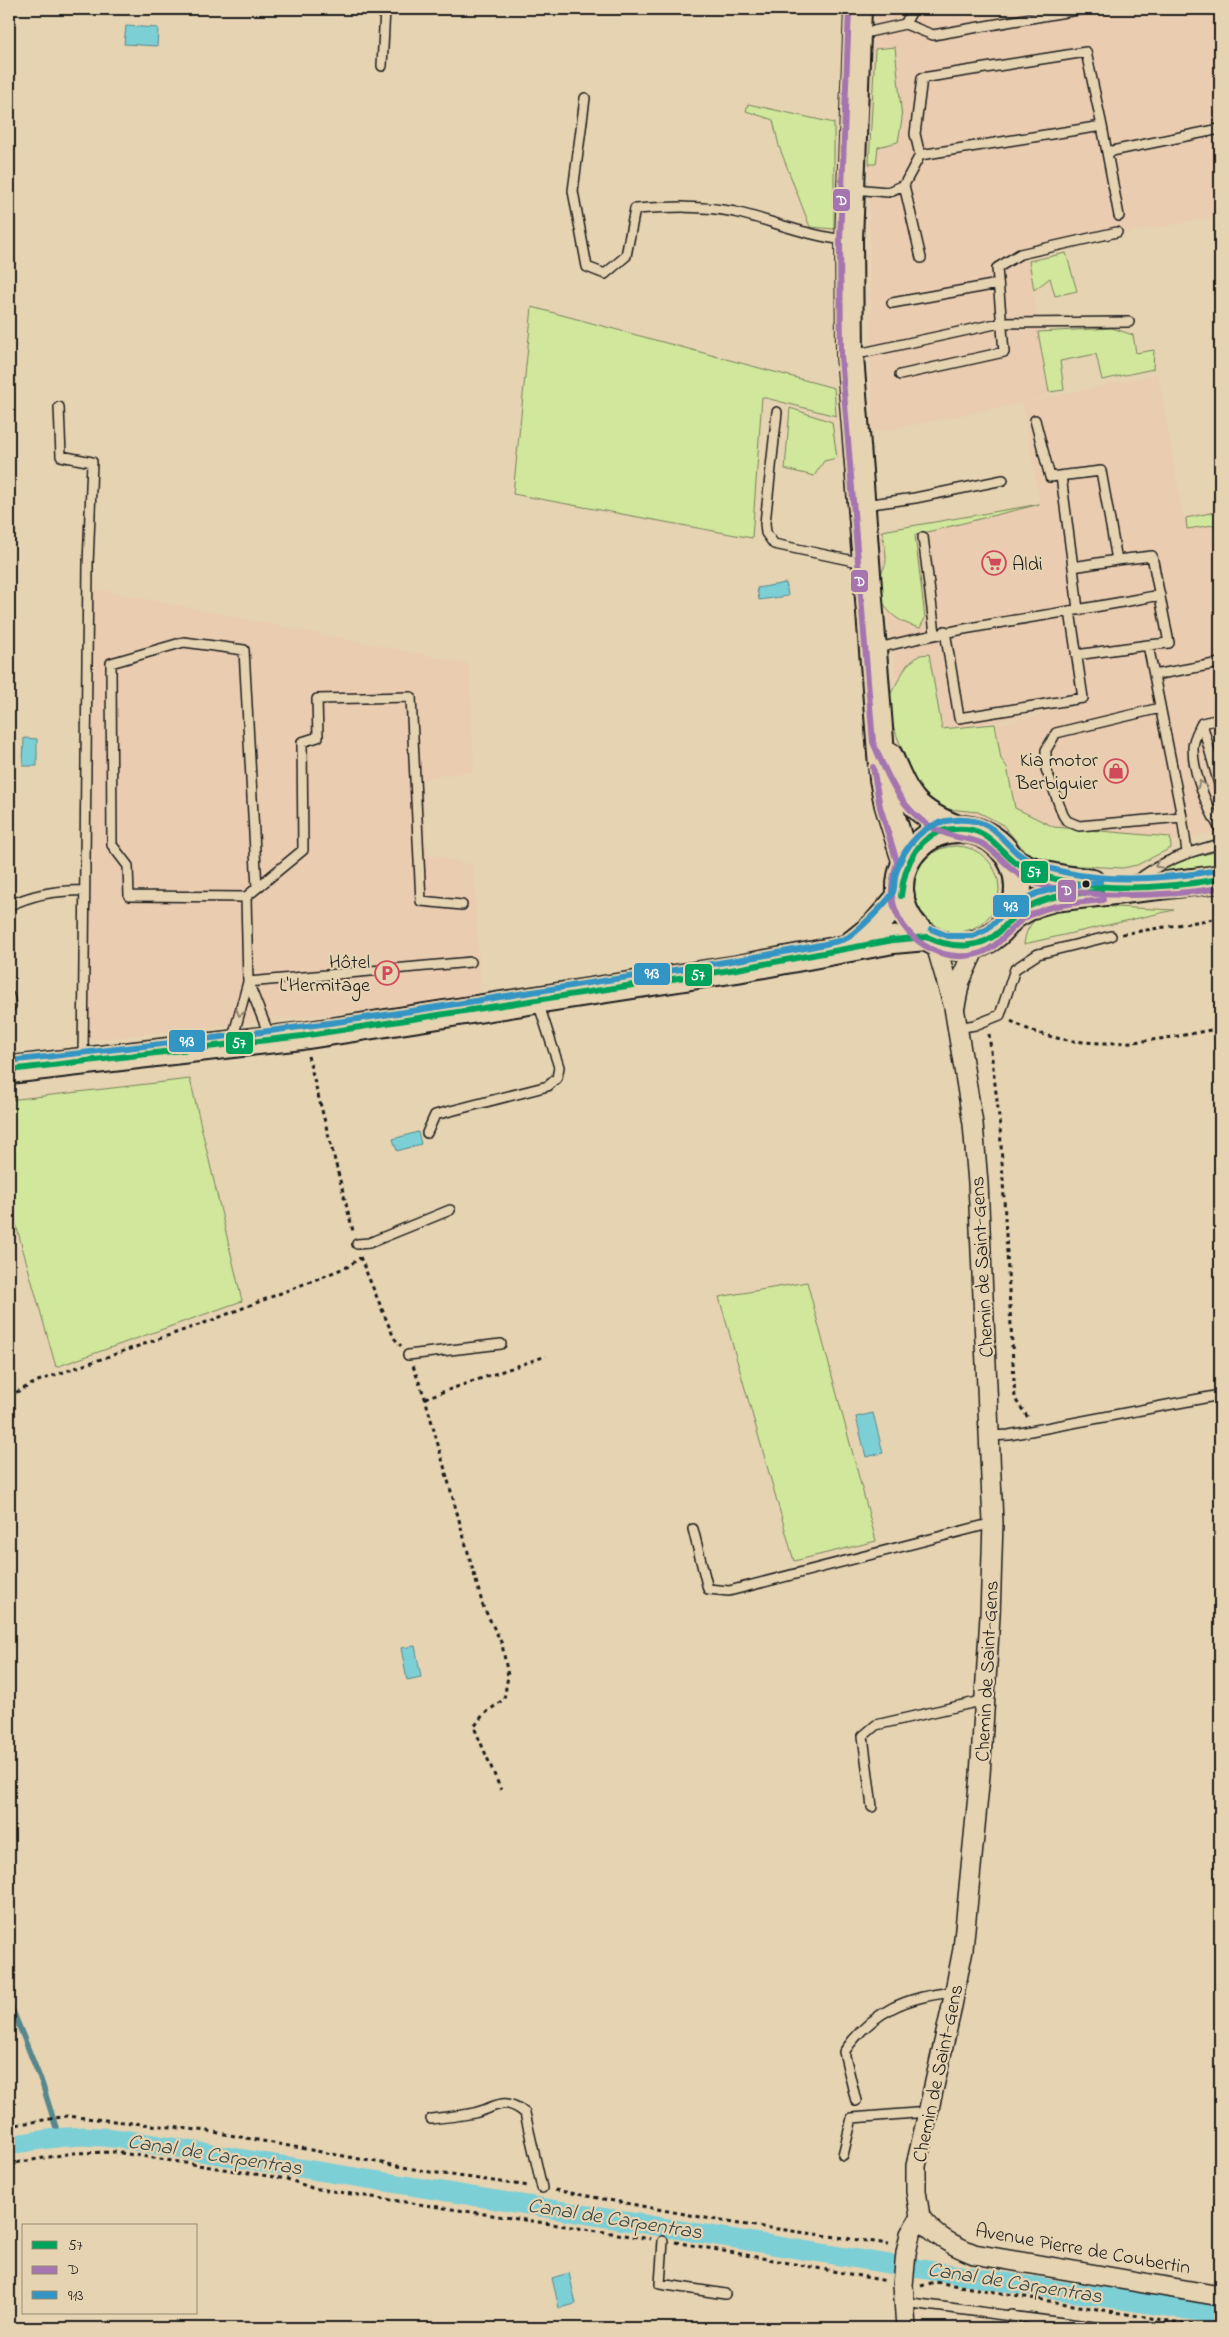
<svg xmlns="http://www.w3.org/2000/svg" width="1229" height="2337" viewBox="0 0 1229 2337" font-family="'Indie Flower',sans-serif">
  <rect width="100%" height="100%" fill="#e6d3b1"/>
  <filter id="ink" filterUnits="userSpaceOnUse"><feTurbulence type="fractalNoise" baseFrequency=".02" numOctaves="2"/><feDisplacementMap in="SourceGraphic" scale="10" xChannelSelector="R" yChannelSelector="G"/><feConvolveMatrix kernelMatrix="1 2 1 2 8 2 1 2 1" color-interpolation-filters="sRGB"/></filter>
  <g filter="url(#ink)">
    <!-- built -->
    <path fill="#eaccb0" d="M874 9H1220V216L1027 251 1048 394 1028 402 1158 374 1183 517 1220 510V831L1055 867 1008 841 980 816 949 811 918 784 910 746 1079 705 906 739 895 675 878 531 1040 504 1023 403 872 433 869 164Z
      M90 588 469 664 474 771 423 778 427 854 473 865 481 998 89 1040Z"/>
    <!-- green -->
    <path fill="#d0e79c" stroke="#76825c" d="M895 47 902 119 898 142 878 147 876 164H869L875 49Z
      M748 104 834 123V229L810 227 779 146 773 120 746 111Z
      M1066 253 1077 291 1055 296 1050 278 1034 290 1029 261Z
      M532 307 834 388 836 416 762 397 752 538 513 494Z
      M1112 328 1133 335 1136 353 1154 350 1153 369 1102 380 1096 354 1060 361 1064 390 1049 392 1038 332Z
      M790 408 832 422 837 458 824 461 814 476 785 469Z
      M1040 504 915 535 925 618 920 628C893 621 876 606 881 576 882 570 887 564 886 557 886 549 883 539 882 531Z
      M1220 511V524L1187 529 1186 518Z
      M929 654 942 729 995 724 1001 759 1007 767 1015 808 1054 827 1170 837 1171 848 1137 865 1123 868 1040 864 1029 856 1002 824 978 812 938 808 925 802 909 767 892 723 890 695 907 665 920 655Z
      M913 889a43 43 0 1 1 86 0a43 43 0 1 1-86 0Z
      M1220 851V863L1177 872 1159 873 1158 870 1175 861Z
      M1075 905 1174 910 1024 944C1028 913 1049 913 1075 905Z
      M190 1079 242 1301 56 1367 9 1200V1100Z
      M807 1282 876 1541 794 1561 719 1297Z"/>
    <!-- water -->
    <path fill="#7dcfd6" stroke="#56878c" d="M126 26 158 28 157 46 124 44Z
      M786 583 788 596 759 600 757 588Z
      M24 738 37 739V766H23Z
      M418 1132 421 1144 397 1151 393 1139Z
      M873 1413 883 1453 866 1457 856 1417Z
      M415 1646 421 1677 407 1680 401 1648Z
      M569 2273 576 2304 559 2308 552 2278Z"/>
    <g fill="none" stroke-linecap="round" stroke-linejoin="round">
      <!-- stream -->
      <path stroke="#56878c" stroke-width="5.5" d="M9 2001 42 2083 59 2137"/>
      <!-- canal -->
      <path stroke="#7dcfd6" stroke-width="19" d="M9 2145C52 2138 78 2133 122 2139L889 2264 1220 2315"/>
      <!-- lane casing -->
      <g stroke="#1c1c1c" stroke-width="12">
        <path id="lane" d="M905 24 913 9
          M860 34 905 24 933 35 1083 9
          M382 66 385 9
          M585 98 573 191 587 267 605 274 626 256 635 209C669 207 701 205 735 212 773 221 807 236 846 240
          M1102 126 1119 216
          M1107 152 1220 129
          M904 185 920 155 1102 126 1086 52 922 78 915 134 920 155
          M854 189 888 192 904 185 921 258
          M892 303 998 284
          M853 355 1000 323 1129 322
          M900 375 1004 352 997 268 1020 254 1117 232
          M59 407 61 456 92 462 88 565 83 1060
          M777 412 765 523 766 533 774 544 863 563
          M1035 420 1050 477 1101 471 1117 560 1152 556 1169 643 1148 645 1182 817 1187 852
          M1061 476 1073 567
          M864 505 915 498 1003 480
          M923 537 935 633
          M1078 610 1073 567 1117 560
          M945 631 959 718 1083 698 1070 611
          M875 649C969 624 1065 614 1160 595
          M1076 655 1148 645
          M1154 675 1220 663
          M1160 708 1056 733 1046 750V769L1063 815 1067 821 1079 826 1182 817
          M1220 719 1202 723C1198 731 1193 739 1193 748 1193 774 1207 807 1220 829
          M1202 723 1220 788
          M1135 882C1161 861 1188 852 1220 844
          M246 897 129 896 128 866 112 845 111 663 184 642 244 650 257 888
          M9 906C33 894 57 890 84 891
          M248 982 471 962
          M248 982 270 1037
          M9 996 11 1006
          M957 1028 975 1025 1000 1015 1015 969 1038 954 1111 936
          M232 1041 248 982 246 897 303 850 302 742 318 737 317 699 411 697 421 901 462 905
          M427 1133 435 1115 548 1086 557 1078 559 1067 538 1002
          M357 1244 369 1243 450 1210
          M408 1355 501 1344
          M989 1436 1009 1435 1220 1395
          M693 1529 708 1589 729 1591 993 1523
          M872 1807 863 1736 876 1725 985 1700
          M856 2101 844 2052C872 2011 907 1996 955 1992
          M431 2119C445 2117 460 2116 474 2113 496 2108 503 2095 525 2113L542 2188
          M843 2155 852 2118 928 2112
          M663 2241 660 2284 725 2294
          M904 2302 1102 2328
          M1011 2314 1015 2328"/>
      </g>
      <!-- street casing -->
      <g stroke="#1c1c1c" stroke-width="22">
        <path id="street" d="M955 1006 960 981 977 944
          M920 2217C934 2236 952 2245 974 2254L1220 2296
          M906 2328 903 2285 906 2253 910 2234 920 2217 916 2191V2166L951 2011 963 1949 980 1775 990 1616 993 1523 978 1183 973 1124 954 1007 935 942"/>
      </g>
      <!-- secondary casing -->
      <g stroke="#1c1c1c" stroke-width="30">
        <path id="secondary" d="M858 9 849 240 850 356 883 779 888 804 906 862
          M889 756C907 798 913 812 958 829
          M900 888a59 59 0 1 1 118 0a59 59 0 1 1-118 0Z
          M1011 860C1036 876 1063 879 1092 883
          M1011 917 1036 903 1053 898 1220 879
          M850 946 874 927 901 896
          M9 1070 302 1036 737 969 893 940 927 937"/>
      </g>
      <!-- path -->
      <path stroke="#1c1c1c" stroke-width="3" stroke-dasharray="4 4" stroke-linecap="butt" d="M1122 934 1220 918
        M1011 1021C1074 1056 1153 1042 1220 1028
        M989 1034 1000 1126 1015 1399 1029 1419
        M308 1056 353 1231
        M360 1257 394 1338 401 1346
        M413 1366 425 1398 483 1606 502 1644 508 1676 504 1699 483 1715 474 1727 501 1790
        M9 1396 38 1381 210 1321 347 1267 360 1258
        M425 1398 546 1356
        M9 2126 67 2116 208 2131 430 2172 529 2186
        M9 2164 73 2153 115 2152 287 2179 312 2188 651 2239
        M555 2190 733 2223 889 2244
        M675 2242 887 2281
        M921 2286 935 2282 1211 2328"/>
      <!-- lane -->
      <use href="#lane" stroke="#e6d3b1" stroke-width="9"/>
      <!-- street -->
      <use href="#street" stroke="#e6d3b1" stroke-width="19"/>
      <!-- secondary -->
      <use href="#secondary" stroke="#e6d3b1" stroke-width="26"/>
      <!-- bus-1 casing -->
      <g stroke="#e6d3b1" stroke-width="10">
        <path id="bus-1" d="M901 896C904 865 919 830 955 829 995 826 998 857 1028 870 1085 894 1161 889 1220 879
          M927 937C952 949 981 950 1001 930 1015 916 1014 913 1034 904 1055 894 1078 894 1101 891
          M9 1070 302 1036 737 969 893 940 927 937"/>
      </g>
      <!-- bus-2 casing -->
      <g stroke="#e6d3b1" stroke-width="10">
        <path id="bus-2" d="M849 9 840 240 841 356 873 742C889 780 905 820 947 834 959 839 972 838 983 844 1000 854 1010 872 1028 880 1075 901 1170 896 1220 888
          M873 767 880 807 898 865
          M898 860C894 872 891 885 892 897 898 938 942 966 981 953 998 947 1006 933 1019 922 1043 904 1074 903 1103 900"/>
      </g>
      <!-- bus-3 casing -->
      <g stroke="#e6d3b1" stroke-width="10">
        <path id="bus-3" d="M931 929 948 936H973L988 929 1011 906 1038 893 1057 888 1100 882
          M9 1061C106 1050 203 1040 300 1027 386 1016 472 1001 558 988 644 974 730 963 815 946 825 944 838 942 847 938 857 932 888 902 893 892 895 886 894 878 896 873 904 845 925 821 955 820 1001 817 1001 849 1032 862 1087 885 1161 880 1219 870"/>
      </g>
      <!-- bus-1 -->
      <use href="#bus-1" stroke="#00a35b" stroke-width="6"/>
      <!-- bus-2 -->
      <use href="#bus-2" stroke="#a475ae" stroke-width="6"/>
      <!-- bus-3 -->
      <use href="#bus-3" stroke="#3395c3" stroke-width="6"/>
    </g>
    <!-- one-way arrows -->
    <defs><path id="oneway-chevron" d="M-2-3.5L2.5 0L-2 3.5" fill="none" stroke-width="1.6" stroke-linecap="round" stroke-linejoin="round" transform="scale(1.25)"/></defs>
    <g stroke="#8b816e">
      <use href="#oneway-chevron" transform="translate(1201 784) rotate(-110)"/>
      <use href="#oneway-chevron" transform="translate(1158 865) rotate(152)"/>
      <use href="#oneway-chevron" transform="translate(240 1013) rotate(105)"/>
    </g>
  </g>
  <!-- icons -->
  <defs>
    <g id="supermarket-ring" transform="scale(1.25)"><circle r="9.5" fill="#e6d3b1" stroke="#d1495b" stroke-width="1.5"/><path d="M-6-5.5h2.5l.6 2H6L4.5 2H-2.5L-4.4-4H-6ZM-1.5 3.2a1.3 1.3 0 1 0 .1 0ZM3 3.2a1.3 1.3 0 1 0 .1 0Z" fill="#d1495b"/></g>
    <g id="shop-ring" transform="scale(1.25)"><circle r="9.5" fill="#e6d3b1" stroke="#d1495b" stroke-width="1.5"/><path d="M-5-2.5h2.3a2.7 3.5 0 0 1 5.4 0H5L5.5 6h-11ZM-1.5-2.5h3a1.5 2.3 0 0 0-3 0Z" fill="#d1495b"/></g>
    <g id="parking-ring" transform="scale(1.25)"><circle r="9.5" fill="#e6d3b1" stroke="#d1495b" stroke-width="1.5"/><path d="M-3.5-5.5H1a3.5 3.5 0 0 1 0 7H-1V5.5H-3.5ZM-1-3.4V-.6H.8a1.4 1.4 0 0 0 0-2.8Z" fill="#d1495b"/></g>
  </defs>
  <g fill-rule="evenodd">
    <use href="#supermarket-ring" x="994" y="563"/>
    <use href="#shop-ring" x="1116" y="771"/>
    <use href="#parking-ring" x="387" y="973"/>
  </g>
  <!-- markers -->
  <circle fill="#1c1c1c" stroke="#e6d3b1" stroke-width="2" cx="1086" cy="884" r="4.5"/>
  <g text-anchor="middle" stroke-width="4.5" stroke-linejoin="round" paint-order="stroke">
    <!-- poi labels -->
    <g font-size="20" fill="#1c1c1c" stroke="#e6d3b1" text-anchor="end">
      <text x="1012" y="570" text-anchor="start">Aldi</text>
      <text x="1098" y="766">Kia motor<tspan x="1098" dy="23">Berbiguier</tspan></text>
      <text x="370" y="968">Hôtel<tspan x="370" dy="23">L'Hermitage</tspan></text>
    </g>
    <!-- street labels -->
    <g font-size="20" fill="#1c1c1c" stroke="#e6d3b1">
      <text transform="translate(981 1267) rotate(-93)" y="7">Chemin de Saint-Gens</text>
      <text transform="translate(986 1671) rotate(-87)" y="7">Chemin de Saint-Gens</text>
      <text transform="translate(937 2073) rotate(-78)" y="7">Chemin de Saint-Gens</text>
      <text transform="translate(1083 2248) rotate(10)" y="7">Avenue Pierre de Coubertin</text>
    </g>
    <!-- water labels -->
    <g font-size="21" font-style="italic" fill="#34494a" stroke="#e6d3b1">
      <text transform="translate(215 2154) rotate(9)" y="7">Canal de Carpentras</text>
      <text transform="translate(615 2218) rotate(9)" y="7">Canal de Carpentras</text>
      <text transform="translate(1015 2282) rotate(9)" y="7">Canal de Carpentras</text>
    </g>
  </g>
  <g stroke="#e6d3b1" stroke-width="2">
    <rect x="832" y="188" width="19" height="24" rx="5" fill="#a475ae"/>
    <rect x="850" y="569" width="19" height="24" rx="5" fill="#a475ae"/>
    <rect x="1020" y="860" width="29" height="24" rx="5" fill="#00a35b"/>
    <rect x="1057" y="879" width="20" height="24" rx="5" fill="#a475ae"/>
    <rect x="992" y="894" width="38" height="24" rx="5" fill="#3395c3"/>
    <rect x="633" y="962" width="38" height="24" rx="5" fill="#3395c3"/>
    <rect x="684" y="963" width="29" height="24" rx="5" fill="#00a35b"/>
    <rect x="168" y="1029" width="38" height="24" rx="5" fill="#3395c3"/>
    <rect x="225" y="1031" width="29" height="24" rx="5" fill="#00a35b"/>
  </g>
  <g font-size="14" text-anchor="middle" font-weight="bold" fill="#fff">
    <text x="842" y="205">D</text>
    <text x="860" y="586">D</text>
    <text x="1034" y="877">57</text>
    <text x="1067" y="895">D</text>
    <text x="1011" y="911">913</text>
    <text x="652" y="978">913</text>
    <text x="698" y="980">57</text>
    <text x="187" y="1046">913</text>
    <text x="239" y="1048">57</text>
  </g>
  <!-- margin -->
  <rect width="1229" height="2337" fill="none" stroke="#e6d3b1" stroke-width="30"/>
  <rect x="15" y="15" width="1199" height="2307" fill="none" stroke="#1c1c1c" stroke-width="2" filter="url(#ink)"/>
  <!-- legend -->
  <rect x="22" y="2224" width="175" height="90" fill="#e6d3b1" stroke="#958a75"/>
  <rect x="32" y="2241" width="25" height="8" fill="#00a35b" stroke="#958a75"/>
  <text x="68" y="2250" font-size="15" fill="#1c1c1c">57</text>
  <rect x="32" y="2266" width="25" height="8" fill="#a475ae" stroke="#958a75"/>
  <text x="68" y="2274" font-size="15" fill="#1c1c1c">D</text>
  <rect x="32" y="2291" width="25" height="8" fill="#3395c3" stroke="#958a75"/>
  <text x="68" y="2300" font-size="15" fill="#1c1c1c">913</text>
</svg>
